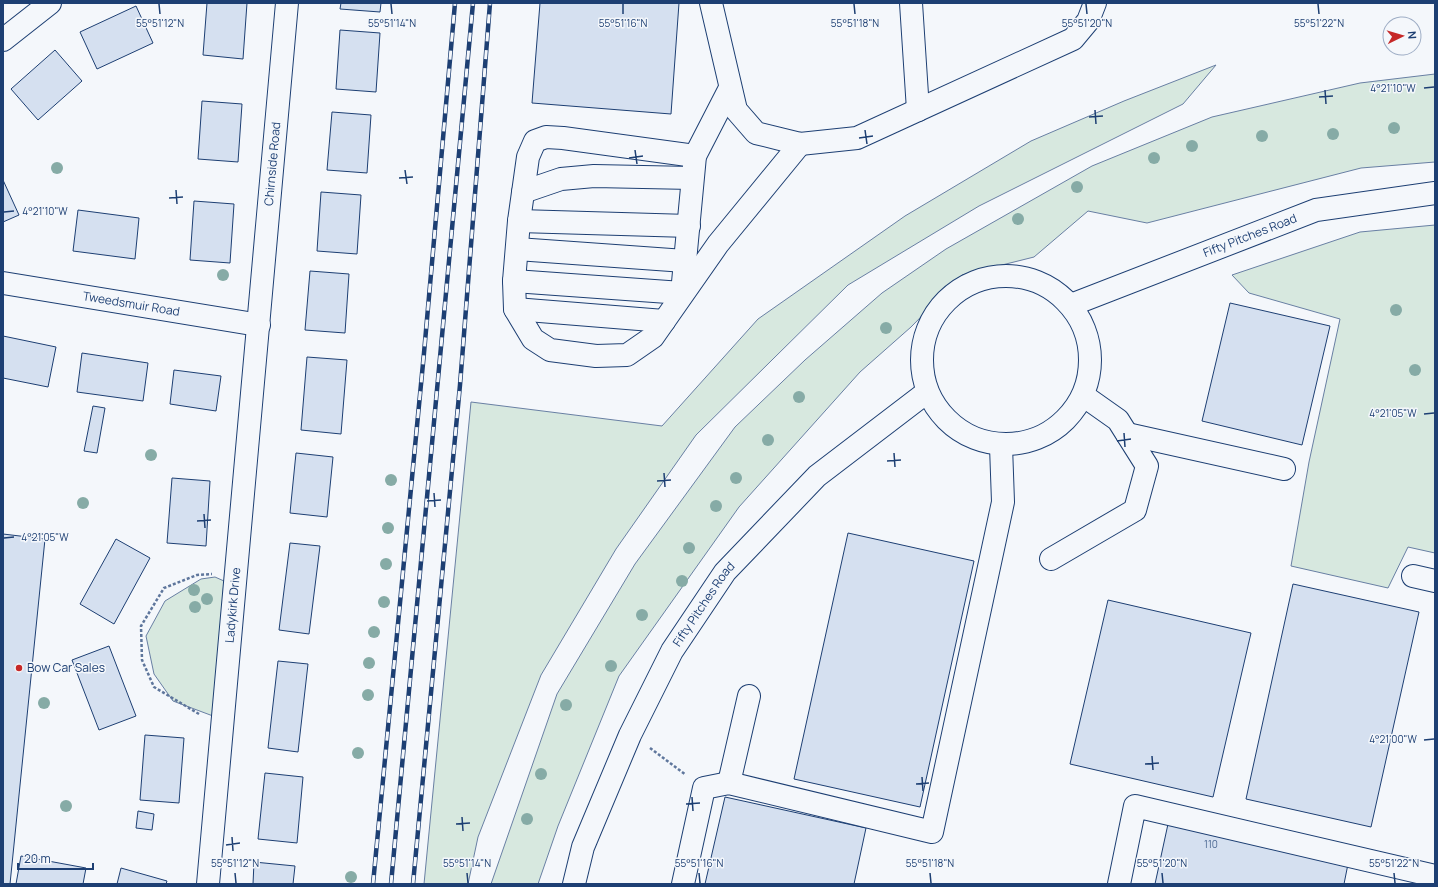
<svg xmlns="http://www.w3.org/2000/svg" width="1438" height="887" viewBox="0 0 1438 887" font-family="Manrope,sans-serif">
  <rect width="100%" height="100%" fill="#f4f7fb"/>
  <!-- green -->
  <path fill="#d7e8df" stroke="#687fa3" d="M1216 65 1183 104 979 206 848 285 696 435 616 549 541 675 478 837 468 884H424L471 402 662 426 758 319 905 216 1031 141 1124 101Z
    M1435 74V162L1361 168 1147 223 1088 211 1034 257 962 275 911 327 860 372 739 507 619 676 558 826 538 884H491L557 694 635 564 735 427 805 360 882 293 946 249 1092 166 1212 117 1360 83Z
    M1435 225V553L1408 547 1388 588 1291 566 1309 462 1340 319 1249 293 1232 275 1360 232Z
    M215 577 224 581 213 716 173 701 154 674 146 636 165 601 201 579Z"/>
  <!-- building -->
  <path fill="#d5e0f0" stroke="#1d3f73" d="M207 3H247L243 59 203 55Z
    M341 3H381L380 12 340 9Z
    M540 3H679L671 114 532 103Z
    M136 6 153 43 97 69 80 32Z
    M340 30 380 33 376 92 336 89Z
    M55 50 82 81 38 120 11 89Z
    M202 101 242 104 238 162 198 159Z
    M332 112 371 115 367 173 327 170Z
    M3 180 19 215 3 222Z
    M321 192 361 195 357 254 317 251Z
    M194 201 234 204 230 263 190 260Z
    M78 210 139 218 135 259 73 251Z
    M310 271 349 274 345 333 305 330Z
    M1230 303 1330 326 1302 445 1202 421Z
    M3 336 56 347 48 387 3 378Z
    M82 353 148 363 143 401 77 392Z
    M307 357 347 360 341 434 301 430Z
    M174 370 221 376 216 411 170 404Z
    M93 406 105 408 97 453 84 451Z
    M296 453 333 457 327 517 290 513Z
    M172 478 210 481 206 546 167 543Z
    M848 533 974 561 920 807 794 779Z
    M3 534 45 539 10 884H3Z
    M116 539 150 558 114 624 80 604Z
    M290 543 320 546 309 634 279 630Z
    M1293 584 1419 612 1371 827 1246 799Z
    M1108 600 1251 633 1213 797 1070 764Z
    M109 646 136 716 99 730 72 660Z
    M278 661 308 664 298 752 268 748Z
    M145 735 184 738 179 803 140 800Z
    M265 773 303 777 297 843 258 839Z
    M725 797 866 828 854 884H705Z
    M138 811 154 814 152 830 136 828Z
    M1168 824 1348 864 1344 884H1155Z
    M21 856 86 868 83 884H16Z
    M254 862 295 866 293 884H253Z
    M121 868 167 881 166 884H117Z"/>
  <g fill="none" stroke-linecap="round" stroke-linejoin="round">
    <!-- minor casing -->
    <g stroke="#1d3f73" stroke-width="24">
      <g id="minor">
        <path d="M711 3 736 110 756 133 800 144 857 138 1073 39 1088 21 1095 3"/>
        <path d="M911 3 918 110"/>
        <path d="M3 40 50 3"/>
        <path d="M695 156 563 138 546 137 535 141 528 157 519 221 514 281 515 309 533 339 550 350 596 356 627 355 653 337 718 244 800 144"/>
        <path d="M523 192 561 179 594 176 692 178"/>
        <path d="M519 221 689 226"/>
        <path d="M517 249 685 261"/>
        <circle cx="1006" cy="360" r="84"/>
        <path d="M514 281 682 293 695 156 730 88"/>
        <path id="s1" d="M3 283 259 325"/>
        <path id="s2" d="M1071 305 1316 210 1435 193"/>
        <path d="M515 309 664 321"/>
        <path d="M1127 434 1284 469"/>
        <path d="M1051 559 1135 510 1147 466 1118 420 1084 396"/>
        <path d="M1413 576 1435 581"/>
        <path d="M729 783 749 696"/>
        <path id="s3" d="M208 884 287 3"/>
        <path id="s4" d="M574 884 583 847 630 735 672 651 725 572 817 476 927 392"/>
        <path d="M683 884 704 788 729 783 932 832 1003 502 1001 446"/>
        <path d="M1119 884 1135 806 1435 876"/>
      </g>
    </g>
    <!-- path -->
    <path stroke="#5e769c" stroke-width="2.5" stroke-dasharray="3 2" stroke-linecap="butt" d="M199 714 154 687 142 660 141 626 164 588 197 575 212 574
      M650 748 686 775"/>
    <!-- minor -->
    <use href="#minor" stroke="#f4f7fb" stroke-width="22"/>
    <!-- rail casing -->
    <g stroke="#1d3f73" stroke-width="4.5">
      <path id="rail" d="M373 884 424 353 455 3
        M391 884 473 3
        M413 884 460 385 490 3"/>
    </g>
    <!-- rail -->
    <use href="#rail" stroke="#f4f7fb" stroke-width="3" stroke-dasharray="9" stroke-linecap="butt"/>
  </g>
  <!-- trees -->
  <g fill="#86aba6">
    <circle cx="1394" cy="128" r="6"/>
    <circle cx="1333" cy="134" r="6"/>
    <circle cx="1262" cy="136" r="6"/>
    <circle cx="1192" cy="146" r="6"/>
    <circle cx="1154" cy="158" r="6"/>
    <circle cx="57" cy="168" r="6"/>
    <circle cx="1077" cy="187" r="6"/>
    <circle cx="1018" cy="219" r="6"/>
    <circle cx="223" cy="275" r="6"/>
    <circle cx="1396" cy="310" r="6"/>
    <circle cx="886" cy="328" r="6"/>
    <circle cx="1415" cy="370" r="6"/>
    <circle cx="799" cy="397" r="6"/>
    <circle cx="768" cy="440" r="6"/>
    <circle cx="151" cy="455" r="6"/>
    <circle cx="736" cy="478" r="6"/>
    <circle cx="391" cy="480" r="6"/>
    <circle cx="83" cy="503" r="6"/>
    <circle cx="716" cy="506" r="6"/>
    <circle cx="388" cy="528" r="6"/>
    <circle cx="689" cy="548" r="6"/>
    <circle cx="386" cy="564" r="6"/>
    <circle cx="682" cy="581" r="6"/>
    <circle cx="194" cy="590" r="6"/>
    <circle cx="207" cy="599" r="6"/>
    <circle cx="384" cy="602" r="6"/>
    <circle cx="195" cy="607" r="6"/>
    <circle cx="642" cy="615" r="6"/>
    <circle cx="374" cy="632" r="6"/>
    <circle cx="369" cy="663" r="6"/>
    <circle cx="611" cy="666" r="6"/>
    <circle cx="368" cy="695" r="6"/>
    <circle cx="44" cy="703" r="6"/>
    <circle cx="566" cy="705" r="6"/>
    <circle cx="358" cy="753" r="6"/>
    <circle cx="541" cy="774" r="6"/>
    <circle cx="66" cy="806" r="6"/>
    <circle cx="527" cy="819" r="6"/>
    <circle cx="351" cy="877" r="6"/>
  </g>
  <!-- ticks -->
  <path fill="none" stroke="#1d3f73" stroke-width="1.5" d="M159 4 160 14M391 4 392 14M623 4V14M854 4 855 14M1086 4 1087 14M1318 4 1319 14M1424 88 1434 87M1325 90 1326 104M1319 97 1333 96M1095 110 1096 124M1089 117 1103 116M865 130 867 144M859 138 873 136M635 150 637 164M629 158 643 156M405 170 407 184M399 178 413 177M176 190 177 204M169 198 183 197M4 212 14 211M1424 414 1434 413M1124 433 1125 447M1117 441 1131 439M894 453 895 467M887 461 901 460M664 473 665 487M657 481 671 480M434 493 435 507M427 501 441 500M204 514 205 528M197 521 211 520M4 538 14 537M1424 740 1434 739M1152 756 1153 770M1145 764 1159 763M922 777 923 791M916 784 929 783M692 797 693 811M686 804 700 803M462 817 463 831M456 824 470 823M232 837 233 851M226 845 240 843M235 873 236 883M467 873 468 883M699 873 700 883M930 873 931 883M1162 873 1163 883M1394 873 1395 883"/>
  <!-- markers -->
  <circle fill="#c62828" stroke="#f4f7fb" stroke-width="1.5" cx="19" cy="668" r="4"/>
  <g text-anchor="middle" stroke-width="3" stroke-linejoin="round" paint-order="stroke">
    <!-- number labels -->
    <g font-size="10" fill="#4b6792">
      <text x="1211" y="848">110</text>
    </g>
    <!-- street labels -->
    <g font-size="12" fill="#1d3f73" stroke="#f4f7fb">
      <text dy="4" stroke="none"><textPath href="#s3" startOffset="723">Chirnside Road</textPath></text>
      <text dy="4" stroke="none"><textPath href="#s2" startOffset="192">Fifty Pitches Road</textPath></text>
      <text dy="4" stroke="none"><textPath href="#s1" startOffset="130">Tweedsmuir Road</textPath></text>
      <text dy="4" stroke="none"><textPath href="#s3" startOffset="280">Ladykirk Drive</textPath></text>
      <text dy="4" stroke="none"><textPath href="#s4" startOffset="310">Fifty Pitches Road</textPath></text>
    </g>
    <!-- poi labels -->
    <g font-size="12" fill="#1d3f73" stroke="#f4f7fb" text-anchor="start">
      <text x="27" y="672">Bow Car Sales</text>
    </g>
  </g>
  <g font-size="10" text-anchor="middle" fill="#1d3f73" stroke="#f4f7fb" stroke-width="3" stroke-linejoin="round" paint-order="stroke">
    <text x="160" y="27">55°51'12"N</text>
    <text x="392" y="27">55°51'14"N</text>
    <text x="623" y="27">55°51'16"N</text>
    <text x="855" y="27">55°51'18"N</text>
    <text x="1087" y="27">55°51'20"N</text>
    <text x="1319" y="27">55°51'22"N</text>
    <text x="1393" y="92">4°21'10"W</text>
    <text x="45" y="215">4°21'10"W</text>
    <text x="1393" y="417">4°21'05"W</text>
    <text x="45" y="541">4°21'05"W</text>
    <text x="1393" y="743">4°21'00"W</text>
    <text x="235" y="867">55°51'12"N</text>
    <text x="467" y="867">55°51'14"N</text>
    <text x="699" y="867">55°51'16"N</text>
    <text x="930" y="867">55°51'18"N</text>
    <text x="1162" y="867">55°51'20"N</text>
    <text x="1394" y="867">55°51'22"N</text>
  </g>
  <!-- border -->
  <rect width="1438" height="887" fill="none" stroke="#1d3f73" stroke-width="8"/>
  <!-- north arrow -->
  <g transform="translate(1402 36) rotate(85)"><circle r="19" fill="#f4f7fb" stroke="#9eadc5"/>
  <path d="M0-3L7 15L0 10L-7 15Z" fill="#c62828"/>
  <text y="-6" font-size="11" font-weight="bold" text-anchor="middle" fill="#1d3f73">N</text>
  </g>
  <!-- scale -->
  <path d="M18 863v6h75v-6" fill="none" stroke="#1d3f73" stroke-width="2"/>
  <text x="24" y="863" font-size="12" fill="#1d3f73" stroke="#f4f7fb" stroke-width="3" paint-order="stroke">20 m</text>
</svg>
